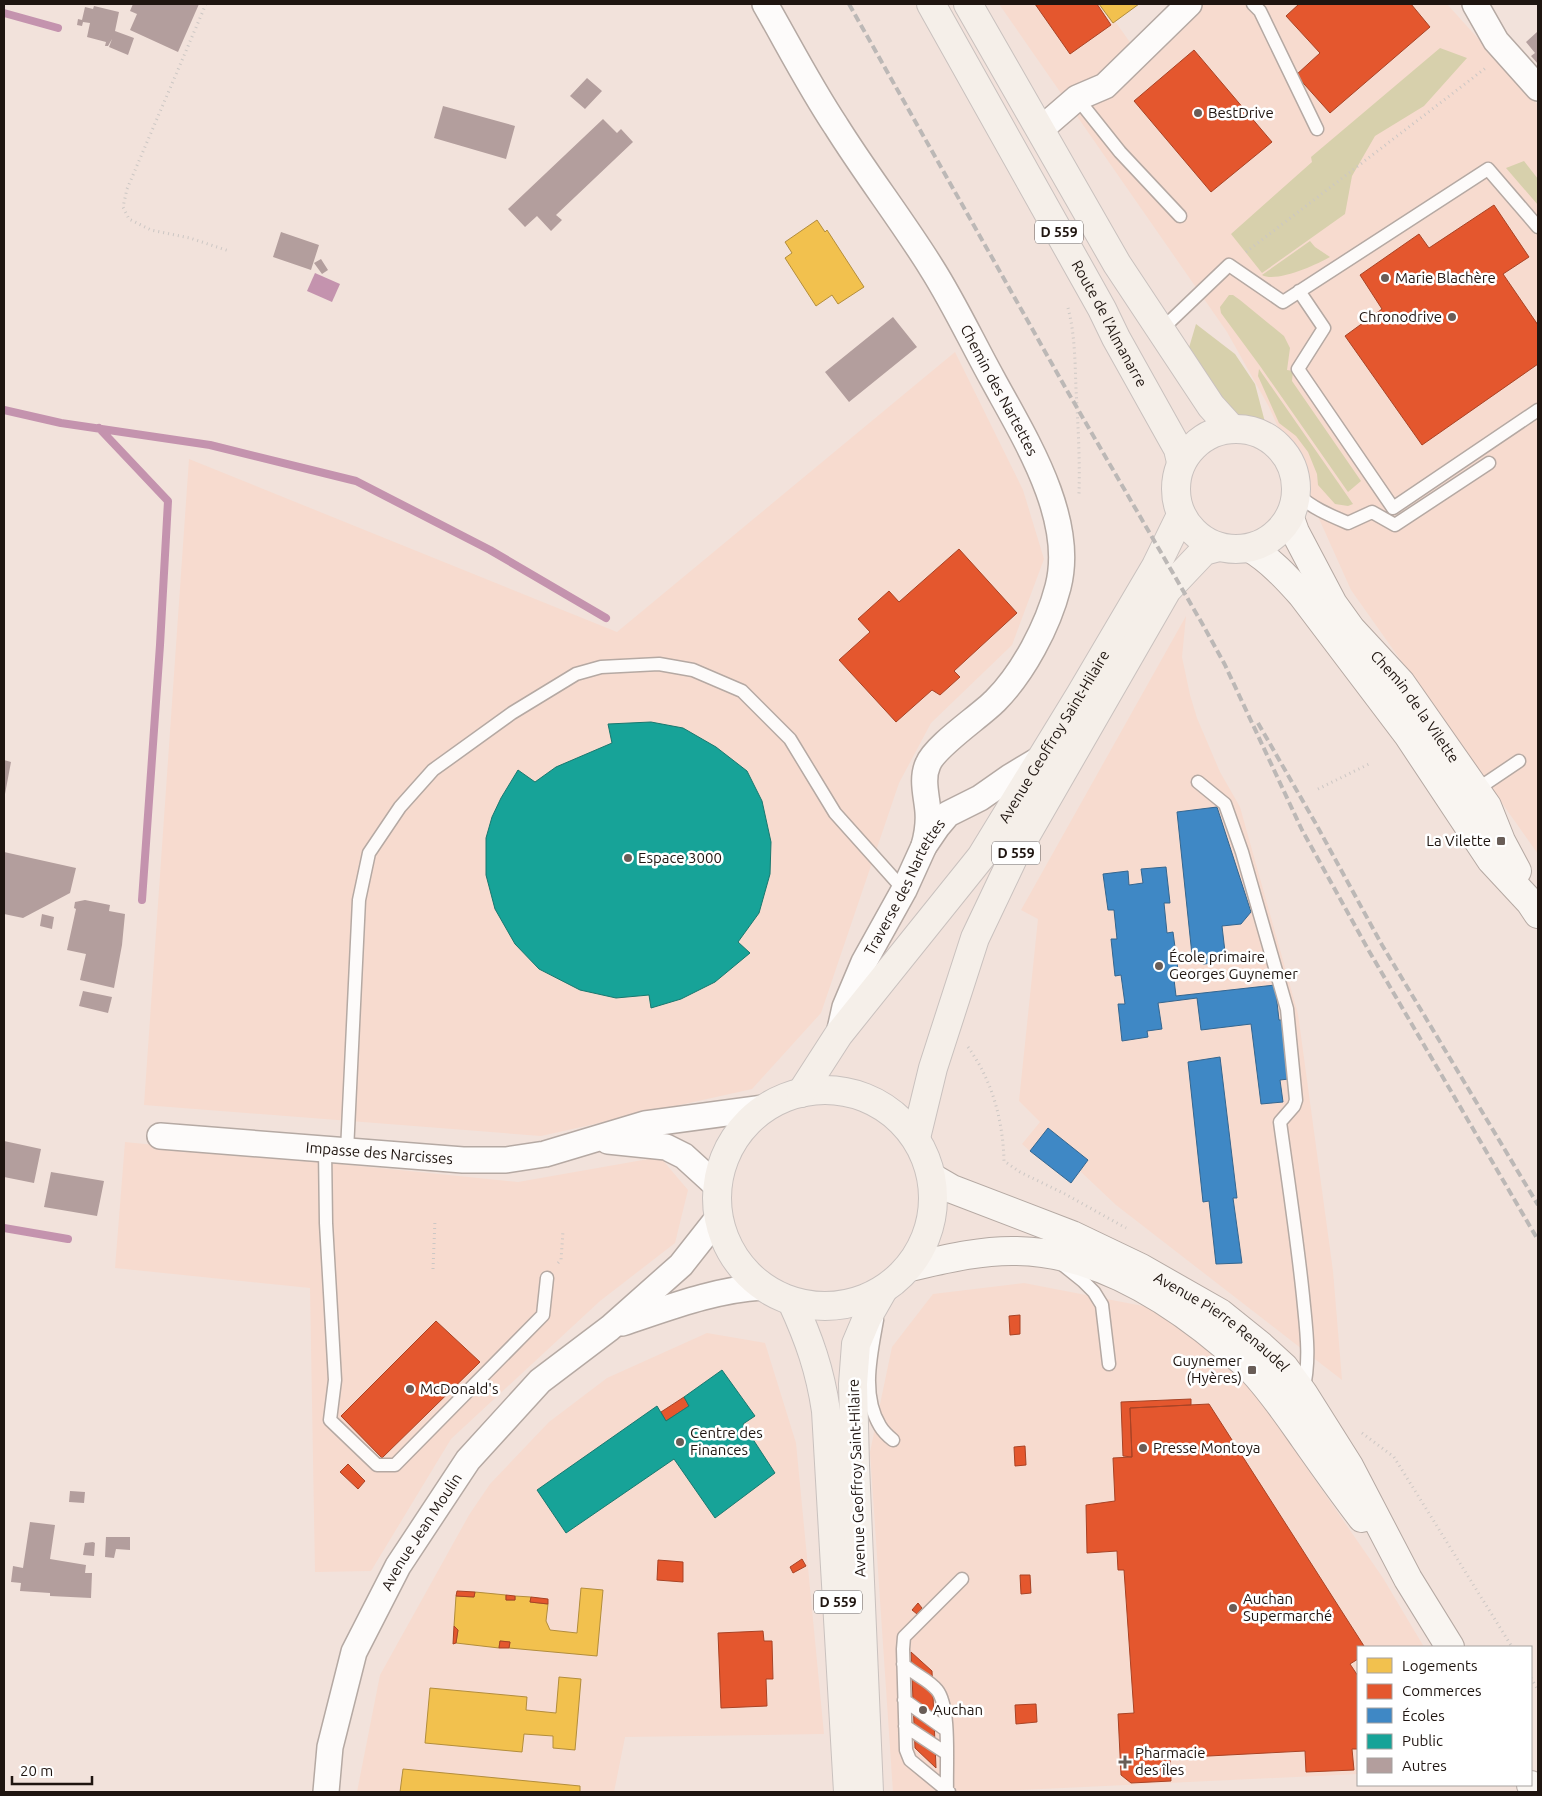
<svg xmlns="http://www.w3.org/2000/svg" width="1542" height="1796" viewBox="0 0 1542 1796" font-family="Ubuntu,sans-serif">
  <rect width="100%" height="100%" fill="#f2e2db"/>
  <!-- built -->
  <path fill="#f7dbcf" d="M999 4H1103L1141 58 1203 4H1447L1538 105V854L1351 590 1269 407 1227 332Z
    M955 352 1023 490 1044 559 1012 645 931 723 899 783 821 1013 752 1089 541 1136 144 1105 189 459 617 632Z
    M1186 616 1182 657 1190 695 1197 718 1220 772 1240 807 1298 1014 1333 1271 1342 1380 1116 1205 1080 1171 1030 1151 1022 1144 1040 1122 1019 1101 1038 919 1021 910Z
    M125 1142 518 1182 660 1157 688 1190 675 1243 600 1301 451 1439 371 1571 315 1572 310 1288 115 1268Z
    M1024 1283 1148 1307 1242 1374 1383 1578 1424 1647H1358V1774L979 1792H893L870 1452 892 1347 933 1294Z
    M707 1333 765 1343 796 1443 824 1734 625 1737 614 1792H357L380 1675 469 1515 490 1484 549 1422 607 1378Z"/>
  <!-- green -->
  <path fill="#d7d0ac" d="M1440 48 1467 58 1424 106 1375 136 1352 176 1345 214 1262 273 1231 234 1312 162 1311 157Z
    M1524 161 1538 179V205L1506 168Z
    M1310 241 1315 247 1330 257C1316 265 1276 283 1262 275Z
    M1229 295H1233L1240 300 1284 336 1290 348 1287 370 1293 371 1292 381 1361 481 1348 492 1260 366 1221 313 1220 307Z
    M1196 324 1235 354 1255 384 1266 426 1235 416 1188 351Z
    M1259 369 1353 504 1348 506 1335 504 1318 485 1317 474 1308 452 1296 436 1279 423 1258 376Z"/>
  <!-- water -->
  <path fill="#c493ae" d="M315 273 340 284 332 302 307 291Z"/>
  <!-- homes -->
  <path fill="#f2c14e" stroke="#b38d3b" d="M1099 4H1139L1113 23Z
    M817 220 825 232 827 230 864 287 838 304 832 295 816 306 785 258 792 253 785 242Z
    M581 1588 603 1590 597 1656 509 1648 510 1642 500 1641 499 1648 456 1643 458 1630 454 1626 456 1596 474 1597 475 1592 506 1595V1600H515V1596L531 1597 530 1602 548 1604 546 1621 550 1630 577 1633Z
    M559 1677 581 1679 575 1750 553 1748V1736L524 1734 522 1752 425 1743 430 1688 527 1697 526 1710 556 1713Z
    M403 1769 580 1786V1792H400Z"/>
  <!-- shops -->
  <path fill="#e4572e" stroke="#a94325" d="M1035 4H1097L1111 25 1070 54Z
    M1299 4H1411L1430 27 1330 113 1296 75 1320 53 1286 16Z
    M1194 50 1272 142 1211 192 1134 101Z
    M1494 205 1529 257 1503 274 1538 325V364L1422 445 1345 336 1382 309 1360 275 1419 234 1429 248Z
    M959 549 1017 613 954 671 960 677 940 695 932 690 896 722 839 660 870 632 858 619 889 591 899 602Z
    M1020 1315V1334L1010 1335 1009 1316Z
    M436 1321 480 1362 382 1458 341 1416Z
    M684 1397 689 1406 666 1421 661 1412Z
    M1191 1399V1405L1130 1408 1132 1457 1123 1456 1121 1402Z
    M1209 1404 1364 1646 1358 1647V1659L1350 1664 1358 1676V1749H1352L1354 1770 1306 1772 1305 1751 1170 1758 1171 1781 1131 1783 1121 1775 1118 1714 1134 1713 1124 1570H1118L1117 1551 1087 1553 1086 1505 1115 1501 1113 1458 1132 1457 1130 1408Z
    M1025 1446 1026 1465 1015 1466 1014 1447Z
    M348 1464 365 1481 358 1489 340 1472Z
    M802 1559 806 1566 793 1573 790 1567Z
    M658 1560 683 1562V1582L657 1580Z
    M1020 1575H1030L1031 1593 1021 1594Z
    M457 1591 475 1592 474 1597 456 1596Z
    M506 1595 515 1596V1600H506Z
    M531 1597 548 1599V1604L530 1602Z
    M918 1603 922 1608 917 1614 912 1610Z
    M454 1626 458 1630 456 1643 453 1644Z
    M763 1631 764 1641H772L773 1679H766L767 1706 721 1708 718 1633Z
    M500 1641 510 1642 509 1648H499Z
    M911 1652 932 1671 936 1768 915 1748Z
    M1036 1704 1037 1722 1016 1724 1015 1705Z"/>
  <!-- schools -->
  <path fill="#3f88c5" stroke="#35668f" d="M1217 807 1251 912 1241 924 1222 926 1225 952 1216 963 1203 964 1192 955 1177 812Z
    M1166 867 1170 903H1164L1167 933 1173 932 1178 970 1173 971 1176 996 1275 985 1279 1020H1283L1289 1079 1280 1080 1283 1102 1261 1104 1251 1024 1201 1030 1197 998 1158 1003 1162 1029 1147 1031 1148 1037 1122 1041 1118 1004H1125L1121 975 1115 976 1111 939H1117L1114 910H1108L1103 874 1128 871 1129 885 1143 883 1141 869Z
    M1220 1057 1237 1198H1233L1242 1263 1216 1264 1209 1201 1203 1202 1188 1062Z
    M1048 1128 1088 1160 1071 1183 1030 1151Z"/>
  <!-- public -->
  <path fill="#17a398" stroke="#19786f" d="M651 722 683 728 716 747 747 771 762 801 771 842 770 874 759 913 738 942 750 953 715 982 681 999 651 1008 649 995 616 998 580 990 539 969 515 944 495 909 486 875V838L492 817 501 798 518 770 535 782 556 767 612 743 608 724Z
    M722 1370 755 1416 743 1424 775 1473 715 1518 674 1459 566 1533 537 1490 657 1406 666 1421 689 1406 684 1397Z"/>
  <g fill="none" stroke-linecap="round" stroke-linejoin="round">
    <!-- stream -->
    <path stroke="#c493ae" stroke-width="8" d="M4 13 58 28
      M4 410 61 423 210 445 356 481 490 550 606 618
      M99 428 168 501 160 645 142 900
      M4 1228 68 1239"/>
  </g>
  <!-- building -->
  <path fill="#b39e9d" d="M133 4H199L178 52 130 30 137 14 130 11Z
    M94 6 119 12 115 31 134 38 128 55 109 47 112 39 108 46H105L106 42 87 37 90 23 83 22 82 26 77 25 78 19 82 20 85 7 93 9Z
    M1537 32 1538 33V64L1531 56 1535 53 1526 42Z
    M587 78 602 91 585 109 570 96Z
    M443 106 515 126 506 159 434 138Z
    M603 119 617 133 621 129 633 142 556 215 562 220 551 231 537 216 525 227 508 209Z
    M281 232 319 245 311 270 273 257Z
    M321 259 328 270 322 274 314 263Z
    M893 317 917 347 849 402 825 372Z
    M4 760 11 762 5 794 4 793Z
    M4 852 76 868 70 893 23 918 4 914Z
    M85 900 110 905 109 911 125 914 122 945 114 988 80 980 86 954 67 950 76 909 74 908 75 902Z
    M42 914 54 917 52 929 40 926Z
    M83 991 112 997 108 1013 79 1006Z
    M4 1141 41 1149 34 1183 4 1177Z
    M51 1172 104 1181 97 1216 44 1207Z
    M70 1491 85 1492 84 1503 69 1502Z
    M30 1522 55 1525 50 1559 86 1565 85 1573H92L91 1598 50 1596V1593L20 1591 21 1583 11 1582 13 1566 23 1568Z
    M106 1537H130V1550L116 1549 114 1558 105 1557Z
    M93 1542 95 1543 94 1556 83 1555 85 1543Z"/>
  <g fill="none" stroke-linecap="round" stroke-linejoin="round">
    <!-- lane casing -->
    <g stroke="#b5a9a3" stroke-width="15">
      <path id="lane" d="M1253 4 1260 11 1317 129
        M1077 98 1120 152 1180 216
        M1299 291 1324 328 1298 369 1393 508 1538 410
        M1161 330 1229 265 1283 302 1488 169 1538 227
        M1297 494C1312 508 1329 515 1348 523L1372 512 1395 525 1489 463
        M1198 782 1225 804 1242 852 1287 1009 1296 1100 1294 1106 1280 1122C1288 1180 1297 1238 1303 1296 1306 1328 1311 1359 1303 1391
        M1473 792 1519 761
        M325 1149 326 1223 335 1380 330 1420 377 1465H395L543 1315 547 1278
        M347 1151 359 900 369 853 400 807 433 770 512 713 576 674 601 667 659 664 693 670 742 691 790 739 835 813 904 890
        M1063 1265 1083 1281 1094 1292 1102 1305 1109 1364
        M877 1320C871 1354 861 1395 880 1426 883 1431 888 1436 893 1440
        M903 1664C913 1674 928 1679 937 1690 951 1707 946 1767 947 1791
        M904 1700 946 1730
        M905 1726 946 1753
        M949 1792 910 1760 906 1750 903 1649 904 1637 962 1579"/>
    </g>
    <!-- street casing -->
    <g stroke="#b5a9a3" stroke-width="28">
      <g id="street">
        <path id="s1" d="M765 4C788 44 810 87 836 126 866 174 901 219 931 267 954 303 972 342 992 378 1024 437 1076 518 1058 587 1048 626 1023 673 995 701 979 717 935 746 928 764 921 779 927 797 928 812 929 824 927 835 924 846"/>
        <path d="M1475 4 1496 41 1538 88"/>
        <path d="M1040 130 1077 98 1105 86 1189 4"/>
        <path id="s2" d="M839 1034 845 1007 864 962 904 890 924 846 937 827 948 814 980 798 1010 777 1040 759"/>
        <path id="s3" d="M160 1136 463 1160H506L545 1154 645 1124 764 1108"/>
        <path d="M608 1141 666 1147 684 1156 717 1186"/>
        <path d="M622 1323C668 1308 713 1290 762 1287"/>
        <path id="s4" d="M326 1792 330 1747 354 1652 398 1566 468 1460 540 1381 610 1328 681 1265 718 1218"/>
      </g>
    </g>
    <!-- secondary casing -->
    <g stroke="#b5a9a3" stroke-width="30">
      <g id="secondary">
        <path id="s5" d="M1290 518 1295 532 1333 604 1351 629 1401 683 1487 806 1501 841 1517 871"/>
        <path d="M1250 548C1270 560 1286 577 1302 595L1408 735 1491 860 1530 902 1538 914"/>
        <path id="s6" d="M933 1178 952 1189 1072 1235 1141 1268 1220 1313 1261 1346 1284 1367 1303 1393 1349 1466 1408 1579 1450 1647"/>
        <path d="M910 1267C945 1259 981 1250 1017 1251 1096 1252 1168 1298 1226 1347 1234 1355 1244 1361 1251 1369 1271 1390 1288 1415 1304 1438 1323 1465 1342 1492 1362 1518"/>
        <path d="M1531 1785 1535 1792"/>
      </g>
    </g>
    <!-- primary casing -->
    <g stroke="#c9c1be" stroke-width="30">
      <g id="primary">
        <path id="s7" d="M931 4 1102 309 1116 338 1178 449 1181 462"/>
        <path d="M968 4 1117 264 1211 406 1231 428"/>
        <circle cx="1236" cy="489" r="60"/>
        <circle cx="825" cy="1198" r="108"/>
        <path id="s8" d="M801 1093 839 1034 981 857 1080 695 1156 566 1181 515"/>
        <path d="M916 1138 933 1068 975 938 1014 856 1167 590 1204 551 1219 547"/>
        <path d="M792 1302C809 1339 820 1370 826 1411L848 1792"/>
        <path d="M869 1792 855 1465 853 1384 856 1344 867 1318 883 1290"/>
      </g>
    </g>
    <!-- path -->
    <path stroke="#ccc7c4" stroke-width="3" stroke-dasharray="1 4" stroke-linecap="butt" d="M206 4 127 189 123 207 129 219 151 230 190 238 229 251
      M1246 252 1487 67
      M1068 308C1075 334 1075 363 1076 389 1078 424 1080 459 1079 494
      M1318 789 1371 763
      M968 1047C992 1080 1003 1120 1004 1161L1020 1172 1065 1194 1126 1228
      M558 1263 561 1260 563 1231
      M433 1269 435 1220
      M1362 1433 1394 1457 1512 1647
      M1531 1678 1538 1690"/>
    <!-- lane -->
    <use href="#lane" stroke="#fdfbfa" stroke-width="12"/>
    <!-- street -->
    <use href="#street" stroke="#fdfbfa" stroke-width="25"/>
    <!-- secondary -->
    <use href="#secondary" stroke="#f9f5f1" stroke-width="28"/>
    <!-- primary -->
    <use href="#primary" stroke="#f5efe9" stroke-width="28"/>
    <!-- rail -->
    <path stroke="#bcb8b6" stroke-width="4" stroke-dasharray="8 4" stroke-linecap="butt" d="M849 4 1065 387 1203 625 1225 665 1302 830 1369 951 1538 1240
      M1258 723 1316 824 1382 945 1538 1205"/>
  </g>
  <!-- markers -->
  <g fill="#695d57" stroke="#fff" stroke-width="2">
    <circle cx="1198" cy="113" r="5"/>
    <circle cx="1385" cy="278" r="5"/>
    <circle cx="1452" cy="317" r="5"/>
    <rect x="1496" y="836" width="10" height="10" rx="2.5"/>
    <circle cx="628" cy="858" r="5"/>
    <circle cx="1159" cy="966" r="5"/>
    <rect x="1247" y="1365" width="10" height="10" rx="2.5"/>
    <circle cx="410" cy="1389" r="5"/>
    <circle cx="680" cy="1442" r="5"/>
    <circle cx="1143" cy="1448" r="5"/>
    <circle cx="1233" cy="1608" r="5"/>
    <circle cx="923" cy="1710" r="5"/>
    <path d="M1122.5 1754.5h5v5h5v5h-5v5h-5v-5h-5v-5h5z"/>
  </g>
  <g text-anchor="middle" stroke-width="5" stroke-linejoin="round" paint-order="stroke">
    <!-- shield labels -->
    <g fill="#fff" stroke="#625b58" stroke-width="1">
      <rect x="1035" y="220.5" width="48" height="23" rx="4"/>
      <rect x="992" y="841.5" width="48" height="23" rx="4"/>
      <rect x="814" y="1590.5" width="48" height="23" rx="4"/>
    </g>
    <g font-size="14" font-weight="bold" fill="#1f1510">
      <text x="1059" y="237">D 559</text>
      <text x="1016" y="858">D 559</text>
      <text x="838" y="1607">D 559</text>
    </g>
    <!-- poi labels -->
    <g font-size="15" fill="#1f1510" stroke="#fff" text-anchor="start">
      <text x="1208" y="118">BestDrive</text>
      <text x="1395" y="283">Marie Blachère</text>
      <text x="1442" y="322" text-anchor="end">Chronodrive</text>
      <text x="1491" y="846" text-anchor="end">La Vilette</text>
      <text x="638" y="863">Espace 3000</text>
      <text x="1169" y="962">École primaire<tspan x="1169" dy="17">Georges Guynemer</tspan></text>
      <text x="1242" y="1366" text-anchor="end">Guynemer<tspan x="1242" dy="17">(Hyères)</tspan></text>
      <text x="420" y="1394">McDonald's</text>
      <text x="690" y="1438">Centre des<tspan x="690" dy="17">Finances</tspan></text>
      <text x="1153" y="1453">Presse Montoya</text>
      <text x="1243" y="1604">Auchan<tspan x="1243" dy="17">Supermarché</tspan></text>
      <text x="933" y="1715">Auchan</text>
      <text x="1135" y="1758">Pharmacie<tspan x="1135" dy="17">des îles</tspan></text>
    </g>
    <!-- street labels -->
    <g font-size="15" fill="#1f1510" stroke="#fff">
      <text dy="5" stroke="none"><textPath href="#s7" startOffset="366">Route de l'Almanarre</textPath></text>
      <text dy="5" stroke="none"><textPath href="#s1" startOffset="452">Chemin des Nartettes</textPath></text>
      <text dy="5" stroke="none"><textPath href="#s5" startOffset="228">Chemin de la Vilette</textPath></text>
      <text dy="5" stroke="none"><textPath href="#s8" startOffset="438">Avenue Geoffroy Saint-Hilaire</textPath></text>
      <text dy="5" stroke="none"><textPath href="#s2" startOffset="162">Traverse des Nartettes</textPath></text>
      <text dy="5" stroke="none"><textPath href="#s3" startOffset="220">Impasse des Narcisses</textPath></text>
      <text dy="5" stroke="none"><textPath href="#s6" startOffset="324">Avenue Pierre Renaudel</textPath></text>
      <text transform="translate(857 1478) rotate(-92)" y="5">Avenue Geoffroy Saint-Hilaire</text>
      <text dy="5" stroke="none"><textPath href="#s4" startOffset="281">Avenue Jean Moulin</textPath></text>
    </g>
  </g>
  <!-- border -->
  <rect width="1542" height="1796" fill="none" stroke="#1f1510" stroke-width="10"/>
  <!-- legend -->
  <rect x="1357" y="1646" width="175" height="140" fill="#ffffff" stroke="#a5a19f"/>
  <rect x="1367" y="1658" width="25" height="15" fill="#f2c14e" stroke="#a5a19f"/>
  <text x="1402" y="1671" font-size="15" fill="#1f1510">Logements</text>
  <rect x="1367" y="1684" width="25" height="15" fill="#e4572e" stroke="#a5a19f"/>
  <text x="1402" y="1696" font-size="15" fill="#1f1510">Commerces</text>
  <rect x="1367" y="1708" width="25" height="15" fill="#3f88c5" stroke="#a5a19f"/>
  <text x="1402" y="1721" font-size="15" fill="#1f1510">Écoles</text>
  <rect x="1367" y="1734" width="25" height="15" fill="#17a398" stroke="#a5a19f"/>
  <text x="1402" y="1746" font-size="15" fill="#1f1510">Public</text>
  <rect x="1367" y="1758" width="25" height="15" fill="#b39e9d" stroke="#a5a19f"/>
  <text x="1402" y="1771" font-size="15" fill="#1f1510">Autres</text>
  <!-- scale -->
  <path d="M12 1776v8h80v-8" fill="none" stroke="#1f1510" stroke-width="2.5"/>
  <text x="20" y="1776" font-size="15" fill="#1f1510" stroke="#ffffff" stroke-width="4" paint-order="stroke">20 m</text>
</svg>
